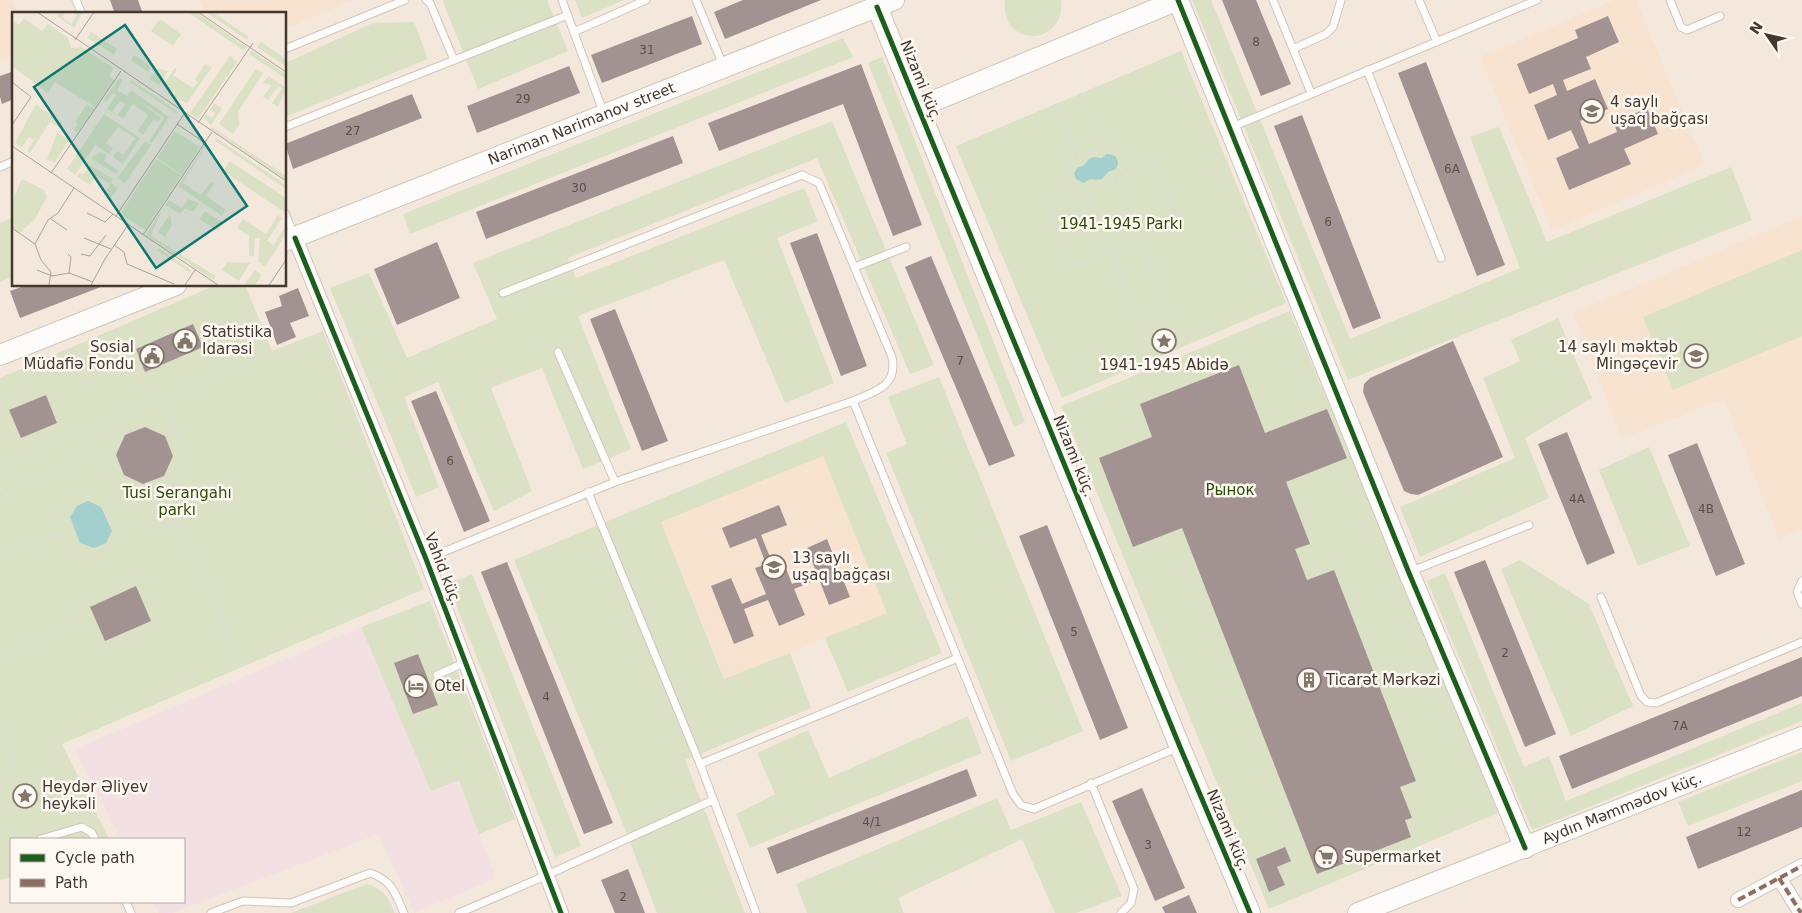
<svg xmlns="http://www.w3.org/2000/svg" width="1802" height="913" viewBox="0 0 1802 913" font-family="'DejaVu Sans',sans-serif">
  <rect width="100%" height="100%" fill="#f4e8dd"/>
  <!-- commercial -->
  <path fill="#f2e0e2" d="M361 627 431 791 459 780 496 878 414 913 379 834 172 913H159L153 902H184V839H121L75 749Z"/>
  <!-- built -->
  <path fill="#f7e3d0" d="M0 0H12L18 14H14V56L0 61Z
    M199 0H353L285 29V14H205Z
    M1614 0H1636L1705 165 1552 230 1480 57Z
    M1802 216V529L1779 539 1724 399 1622 439 1573 313Z
    M823 456 887 613 725 679 661 522Z"/>
  <!-- green -->
  <path fill="#dae1c5" d="M443 0H547L568 51 478 89 443 2Z
    M575 0H624L582 18Z
    M1005 0H1061C1066 48 999 48 1005 0Z
    M1192 0H1211L1350 339 1520 268 1470 137 1499 127 1547 242 1731 167 1752 220 1348 380Z
    M414 22 428 59 285 117V63L373 23Z
    M843 38 853 57 410 234 403 214Z
    M1181 51 1286 303 1062 398 956 146Z
    M882 57 1025 422 1014 427 868 63Z
    M832 121 934 365 910 374 817 158 568 258 576 278 804 188 818 221 777 238 834 383 785 403 724 260 578 316 631 449 583 469 542 368 491 388 532 491 494 511 438 382 404 397 439 487 416 497 330 288 369 273 407 358 497 319 473 263Z
    M14 217V276L0 282V223Z
    M1802 250V336L1673 390 1643 317Z
    M216 285H245L272 351 323 331 424 589 62 744 109 839H11V877L0 880V378Z
    M1290 311 1498 813 1269 909 1061 406Z
    M1558 318 1592 398 1525 438 1549 498 1420 557 1400 507 1515 458 1483 378 1520 361 1511 340Z
    M939 377 1083 731 1011 761 886 453 907 444 888 397Z
    M846 422 942 653 848 692 825 638 887 613 823 456 661 522 724 679 790 653 811 708 685 760 745 913H657L625 829 514 560Z
    M1649 447 1690 546 1638 566 1599 470Z
    M1520 560 1589 604 1633 706 1571 736 1501 569Z
    M1445 573 1524 767 1549 756 1566 801 1802 703V721L1532 830 1427 581Z
    M472 574 581 846 555 857 448 584Z
    M430 601 515 819 479 834 459 780 431 791 361 627Z
    M968 716 982 753 750 848 736 814 775 794 757 753 808 730 829 778Z
    M1802 752V781L1688 826 1678 802Z
    M997 798 1011 830 1081 802 1122 896 1076 913H1055L1022 839 898 898 904 913H807L796 884Z
    M367 884C384 889 388 897 395 913H291Z"/>
  <!-- water -->
  <path fill="#a3d0ce" d="M1106 154C1116 153 1121 161 1116 169L1108 172 1102 179 1097 180 1090 179 1084 183 1076 179 1074 173 1077 168 1084 165 1089 159 1093 157 1102 158Z
    M88 501 101 507 112 531 106 543 94 548 80 543 70 517 77 506Z"/>
  <!-- building -->
  <path fill="#a29392" d="M110 0H138L143 14H115Z
    M743 0H821L725 39 714 12Z
    M1222 0H1256L1291 84 1261 96Z
    M692 16 702 44 602 83 591 55Z
    M1608 16 1619 42 1586 57 1591 69 1563 80 1567 91 1595 79 1608 109 1580 121 1589 144 1617 132 1614 123 1647 108 1658 134 1624 149 1631 164 1569 190 1556 158 1579 148 1571 130 1548 140 1534 105 1557 95 1553 84 1529 94 1517 64 1578 38 1575 30Z
    M1426 62 1505 265 1477 276 1398 73Z
    M861 64 922 225 893 236 843 104 719 151 708 123Z
    M569 66 580 93 477 133 467 106Z
    M14 71V99L2 104 0 97V76Z
    M412 94 422 118 293 169 285 144Z
    M1302 115 1381 318 1353 329 1274 126Z
    M673 136 683 163 486 239 476 212Z
    M817 233 867 366 841 376 790 243Z
    M437 242 460 298 397 325 374 269Z
    M931 256 1015 456 989 466 905 267Z
    M27 285H106L20 318 10 291Z
    M298 288 309 316 290 323 296 337 277 345 265 312 282 306 279 296Z
    M615 309 668 441 642 451 590 319Z
    M193 324 203 347 145 372 136 349Z
    M1453 341 1503 457 1418 495 1411 494 1404 491 1363 392 1364 384 1370 378Z
    M1239 365 1265 433 1327 409 1347 458 1286 482 1310 544 1295 549 1307 580 1334 570 1416 781 1400 787 1412 818 1405 820 1411 837 1317 874 1182 528 1133 547 1099 458 1152 437 1140 404Z
    M436 391 490 521 464 532 411 401Z
    M46 395 57 423 21 438 9 410Z
    M145 427 165 436 173 456 164 476 143 484 124 475 116 455 125 435Z
    M1567 432 1615 553 1587 565 1538 444Z
    M1697 443 1745 564 1716 576 1668 455Z
    M779 505 787 525 761 535 772 562 782 558 792 584 817 574 807 548 827 539 850 597 829 605 819 579 794 589 805 615 779 626 768 600 744 609 754 636 734 644 711 586 731 578 742 604 766 594 755 568 766 564 756 538 730 548 722 528Z
    M1047 525 1128 728 1100 740 1019 536Z
    M1485 560 1556 734 1525 747 1454 572Z
    M507 562 613 823 584 834 481 572Z
    M136 586 151 621 105 641 90 607Z
    M418 654 438 705 413 714 394 663Z
    M1802 657V696L1572 789 1559 756Z
    M967 769 977 796 777 874 767 848Z
    M1142 788 1185 888 1155 901 1112 801Z
    M1802 790V827L1698 869 1686 837Z
    M1285 847 1291 861 1277 867 1285 885 1269 892 1256 859Z
    M628 869 645 913H615L601 880Z
    M1189 895 1197 913H1165L1162 907Z"/>
  <g fill="none" stroke-linecap="round" stroke-linejoin="round">
    <!-- lane casing -->
    <g stroke="#d0c5bc" stroke-width="9">
      <path id="lane" d="M76 0 82 14
        M426 0 430 3 454 60
        M562 0 604 114
        M696 0 723 65
        M1273 0 1311 93
        M1419 0 1437 42
        M1670 0 1681 27 1687 30 1720 16
        M574 32 646 0
        M285 49 405 0
        M1293 49 1326 34 1333 27 1341 0
        M1367 70 1441 258
        M285 127 568 15
        M1232 127 1537 0
        M0 167 14 161
        M285 213 294 235
        M855 267 906 247
        M558 352 615 482
        M853 401 1013 794 1021 805 1034 809 1179 747
        M588 492 700 764 756 913
        M426 559 615 482 853 401C875 391 898 387 892 357L819 183 802 175 503 293
        M1409 572 1529 525
        M1802 581 1797 592 1802 604
        M1601 597 1641 696 1647 702 1656 703 1802 642
        M437 675 466 662
        M700 764 958 658
        M1091 783 1134 889 1131 903 1121 913
        M41 839 82 827 92 833 95 839
        M126 902 131 913
        M211 913 243 901 291 903 370 873C392 880 395 893 404 913
        M459 913 547 875 713 800"/>
    </g>
    <!-- street casing -->
    <g stroke="#d0c5bc" stroke-width="16">
      <path id="street" d="M295 238 426 559 561 913
        M1779 878 1801 913
        M1738 900 1802 866"/>
    </g>
    <!-- secondary casing -->
    <g stroke="#d0c5bc" stroke-width="22">
      <g id="secondary">
        <path d="M1178 0 1409 573 1525 848"/>
        <path d="M877 7 1180 747 1250 913"/>
        <path d="M919 107 1178 0"/>
        <path id="s1" d="M285 241 894 0"/>
        <path d="M0 355 176 285"/>
        <path id="s2" d="M1358 913 1802 737"/>
      </g>
    </g>
    <!-- path -->
    <path stroke="#dddad6" stroke-width="2.5" stroke-dasharray="2.5 4" stroke-linecap="butt" d="M1080 93 1103 147
      M1055 104 1078 158
      M1154 161 1179 223 1074 266 1049 204Z
      M1115 177 1172 319
      M1086 188 1144 330
      M1075 193 1063 163 1116 142 1128 171
      M0 465 272 352
      M160 489 180 482 187 463 163 398
      M0 494 104 450 119 483 143 496 160 489 244 666
      M0 556 67 530
      M0 654 79 622
      M0 730 16 771"/>
    <!-- lane -->
    <use href="#lane" stroke="#fdfcfa" stroke-width="7"/>
    <!-- street -->
    <use href="#street" stroke="#fdfcfa" stroke-width="14"/>
    <!-- secondary -->
    <use href="#secondary" stroke="#fdfcfa" stroke-width="20"/>
    <!-- quiet -->
    <path stroke="#8d6e63" stroke-width="4" stroke-dasharray="8 4" stroke-linecap="butt" d="M1779 878 1801 913
      M1738 900 1802 866"/>
    <!-- cycleway casing -->
    <g stroke="#fef8f3" stroke-width="8">
      <path id="cycleway" d="M1178 0 1409 573 1525 848
        M877 7 1180 747 1250 913
        M295 238 426 559 561 913"/>
    </g>
    <!-- cycleway -->
    <use href="#cycleway" stroke="#1b5e20" stroke-width="5"/>
  </g>
  <!-- icons -->
  <defs>
    <g id="school-ring" transform="scale(1.25)"><circle r="9.5" fill="#fef8f3" stroke="#82766b" stroke-width="1.5"/><path d="M0-5L7-2L0 1L-7-2ZM-4 1L0 2.5L4 1V4Q0 6-4 4Z" fill="#82766b"/></g>
    <g id="civic-ring" transform="scale(1.25)"><circle r="9.5" fill="#fef8f3" stroke="#82766b" stroke-width="1.5"/><path d="M-.6-6.5H3V-4.5H.6V-3L4-1V1h2V6H-6V1h2V-1L-.6-3ZM-1.2 2.5V6h2.4V2.5Z" fill="#82766b"/></g>
    <g id="sight-ring" transform="scale(1.25)"><circle r="9.5" fill="#fef8f3" stroke="#82766b" stroke-width="1.5"/><path d="M0-6L1.8-2.2L6-1.7L2.9 1.2L3.7 5.4L0 3.3L-3.7 5.4L-2.9 1.2L-6-1.7L-1.8-2.2Z" fill="#82766b"/></g>
    <g id="building-ring" transform="scale(1.25)"><circle r="9.5" fill="#fef8f3" stroke="#82766b" stroke-width="1.5"/><path d="M-4-6H4V6H1V3H-1V6H-4ZM-2.5-4.3h1.7v1.8h-1.7ZM.8-4.3h1.7v1.8H.8ZM-2.5-1h1.7V.8h-1.7ZM.8-1h1.7V.8H.8Z" fill="#82766b"/></g>
    <g id="hotel-ring" transform="scale(1.25)"><circle r="9.5" fill="#fef8f3" stroke="#82766b" stroke-width="1.5"/><path d="M-6-4.5h1.5V1H6V5H4.5V3h-9V5H-6ZM-4 0a1.8 1.8 0 1 1 3.6 0ZM.5 0V-2.5h3Q6-2.5 6 0Z" fill="#82766b"/></g>
    <g id="supermarket-ring" transform="scale(1.25)"><circle r="9.5" fill="#fef8f3" stroke="#82766b" stroke-width="1.5"/><path d="M-6-5.5h2.5l.6 2H6L4.5 2H-2.5L-4.4-4H-6ZM-1.5 3.2a1.3 1.3 0 1 0 .1 0ZM3 3.2a1.3 1.3 0 1 0 .1 0Z" fill="#82766b"/></g>
  </defs>
  <g fill-rule="evenodd">
    <use href="#school-ring" x="1592" y="111"/>
    <use href="#civic-ring" x="185" y="341"/>
    <use href="#sight-ring" x="1164" y="341"/>
    <use href="#civic-ring" x="152" y="356"/>
    <use href="#school-ring" x="1696" y="356"/>
    <use href="#school-ring" x="774" y="567"/>
    <use href="#building-ring" x="1309" y="680"/>
    <use href="#hotel-ring" x="416" y="686"/>
    <use href="#sight-ring" x="25" y="796"/>
    <use href="#supermarket-ring" x="1326" y="857"/>
  </g>
  <g text-anchor="middle" stroke-width="5" stroke-linejoin="round" paint-order="stroke">
    <!-- number labels -->
    <g font-size="12" fill="#5c4f47">
      <text x="1256" y="46">8</text>
      <text x="647" y="54">31</text>
      <text x="523" y="103">29</text>
      <text x="353" y="135">27</text>
      <text x="1452" y="173">6A</text>
      <text x="579" y="192">30</text>
      <text x="1328" y="226">6</text>
      <text x="960" y="365">7</text>
      <text x="450" y="465">6</text>
      <text x="1577" y="503">4A</text>
      <text x="1706" y="513">4B</text>
      <text x="1074" y="636">5</text>
      <text x="1505" y="657">2</text>
      <text x="546" y="701">4</text>
      <text x="1680" y="730">7A</text>
      <text x="872" y="826">4/1</text>
      <text x="1744" y="836">12</text>
      <text x="1148" y="849">3</text>
      <text x="623" y="901">2</text>
    </g>
    <!-- street labels -->
    <g font-size="15" fill="#44382e" stroke="#fef8f3">
      <text transform="translate(921 81) rotate(68)" y="5">Nizami küç.</text>
      <text dy="5" stroke="none"><textPath href="#s1" startOffset="319">Nariman Narimanov street</textPath></text>
      <text transform="translate(1074 456) rotate(68)" y="5">Nizami küç.</text>
      <text transform="translate(443 569) rotate(69)" y="5">Vahid küç.</text>
      <text dy="5" stroke="none"><textPath href="#s2" startOffset="284">Aydın Məmmədov küç.</textPath></text>
      <text transform="translate(1228 830) rotate(67)" y="5">Nizami küç.</text>
    </g>
    <!-- poi labels -->
    <g font-size="15" fill="#44382e" stroke="#fef8f3" text-anchor="start">
      <text x="1610" y="107">4 saylı<tspan x="1610" dy="17">uşaq bağçası</tspan></text>
      <text x="202" y="337">Statistika<tspan x="202" dy="17">Idarəsi</tspan></text>
      <text x="134" y="352" text-anchor="end">Sosial<tspan x="134" dy="17">Müdafiə Fondu</tspan></text>
      <text x="1678" y="352" text-anchor="end">14 saylı məktəb<tspan x="1678" dy="17">Mingəçevir</tspan></text>
      <text x="1164" y="370" text-anchor="middle">1941-1945 Abidə</text>
      <text x="792" y="563">13 saylı<tspan x="792" dy="17">uşaq bağçası</tspan></text>
      <text x="1326" y="685">Ticarət Mərkəzi</text>
      <text x="434" y="691">Otel</text>
      <text x="42" y="792">Heydər Əliyev<tspan x="42" dy="17">heykəli</tspan></text>
      <text x="1344" y="862">Supermarket</text>
    </g>
    <!-- park labels -->
    <g font-size="15" fill="#2d4d06" stroke="#fef8f3">
      <text x="1121" y="229">1941-1945 Parkı</text>
      <text x="1230" y="495">Рынок</text>
      <text x="177" y="498">Tusi Serangahı<tspan x="177" dy="17">parkı</tspan></text>
    </g>
  </g>
  <!-- overview -->
  <g transform="translate(12 12)">
    <rect width="274" height="274" fill="#f4e8dd"/>
    <path d="M46 0 52 1 51 6 59 12 65 3 60 0H71L62 16 45 4ZM176 0H184L235 35 232 39ZM194 0H200L237 25 235 28ZM12 6 30 19 36 12 56 26 59 36 69 35 102 56 97 64 102 68 83 95 43 70 36 81 0 54V8L7 13ZM148 7 169 22 161 34 139 19ZM79 20 105 37 102 43 75 26ZM249 30 274 47V55L245 35ZM239 38 274 62V67L237 42ZM122 43 136 52 139 56 136 60 119 48ZM218 44 225 50 186 107 178 101ZM193 52 200 55 175 91 161 85 163 81 151 73 163 56 165 57 161 63 181 76 186 70 183 67ZM146 56 156 59 147 73 137 67ZM244 57 251 61 226 100 227 113 221 122 207 112ZM257 64 274 76 266 95 260 91 270 76 266 74 256 88 251 85 260 73 250 71ZM107 66 111 68 105 78 115 84 119 78 157 105 140 131 137 130 152 106 126 88 149 106 146 110 142 107 131 123 126 119 136 103 121 92 111 107 106 103 113 92 108 89 100 100 95 97 104 83 101 81 94 90 92 88ZM119 68 166 100 165 102 118 70ZM202 91 210 96 199 113 192 106 195 102 200 106 203 101 198 98ZM24 92 50 111 48 116 38 110 18 141 15 139 22 128 17 125 10 135 3 131ZM75 92 82 97 66 120 62 118 66 112 63 110ZM92 102 128 126 111 152 101 145 105 139 112 143 123 126 106 115 94 131 101 136 97 142 83 133 63 163 55 157ZM200 115 274 164V168L199 117ZM163 119 188 135 170 163 145 146ZM45 121 57 128 42 151 35 147ZM198 126 171 171 189 183 199 170 202 172 194 184 214 198 210 204 166 174ZM204 126 274 173V177L202 128ZM133 129 139 133 113 171 105 166ZM89 140 95 143 92 149 107 159 104 162 79 146ZM144 147 169 163 133 218 108 202ZM218 149 274 186V201L211 159ZM78 153 101 167 99 171 106 176 99 186 93 181 98 172 84 164 78 173 65 164 67 161 71 163ZM10 167 32 178 35 185 23 207 8 221 0 215V189ZM176 187 187 191 181 200 173 196 168 202 153 193 157 188 170 196ZM151 195 139 224 204 264 201 268 134 223ZM193 199 211 211 206 219 187 207ZM158 202 160 213 153 225 146 220ZM266 203 270 206 255 229 261 233 274 214V222L253 255 246 250 248 226H243L242 244H237V224L225 216 231 207 254 222ZM146 236 179 258 177 260 145 238ZM215 250 238 251 227 269 210 258ZM243 258 250 263 243 273H232Z" fill="#dae1c5"/>
    <path fill="none" stroke="#aea297" stroke-width="1" d="M25 0 274 169M186 0 274 60M63 28 82 0M0 70 19 85 0 113M186 111 241 31M165 112 193 131M0 134 206 273M39 161 109 59M75 201 93 210 101 202M104 204 172 102M39 207 55 218M0 216 23 232 36 208 46 201 62 176M131 223 200 120M72 226 99 237M23 232 29 248 39 260 37 273M102 233 112 240 115 252 162 272M56 242 59 245 57 261M69 242 78 244 94 223M25 258 40 264 57 261 81 270M79 273 93 247 116 213M173 273 183 258M257 273 274 248"/>
    <path fill="#0f766e" fill-opacity="0.15" stroke="#0f766e" stroke-width="2.5" d="M113 13 235 194 144 256 22 75Z"/>
    <rect width="274" height="274" fill="none" stroke="#44382e" stroke-width="2.5"/>
  </g>
  <!-- legend -->
  <rect x="10" y="838" width="175" height="65" fill="#fef8f3" stroke="#b4aba4"/>
  <rect x="20" y="854" width="25" height="8" fill="#1b5e20" stroke="#b4aba4"/>
  <text x="55" y="863" font-size="15" fill="#44382e">Cycle path</text>
  <rect x="20" y="879" width="25" height="8" fill="#8d6e63" stroke="#b4aba4"/>
  <text x="55" y="888" font-size="15" fill="#44382e">Path</text>
  <!-- north arrow -->
  <g transform="translate(1767 35) rotate(304)" stroke="#fef8f3" stroke-width="4" paint-order="stroke">
  <path d="M0-4L9 19L0 12L-9 19Z" fill="#44382e"/>
  <text y="-8" font-size="14" font-weight="bold" text-anchor="middle" fill="#44382e">N</text>
  </g>
</svg>
